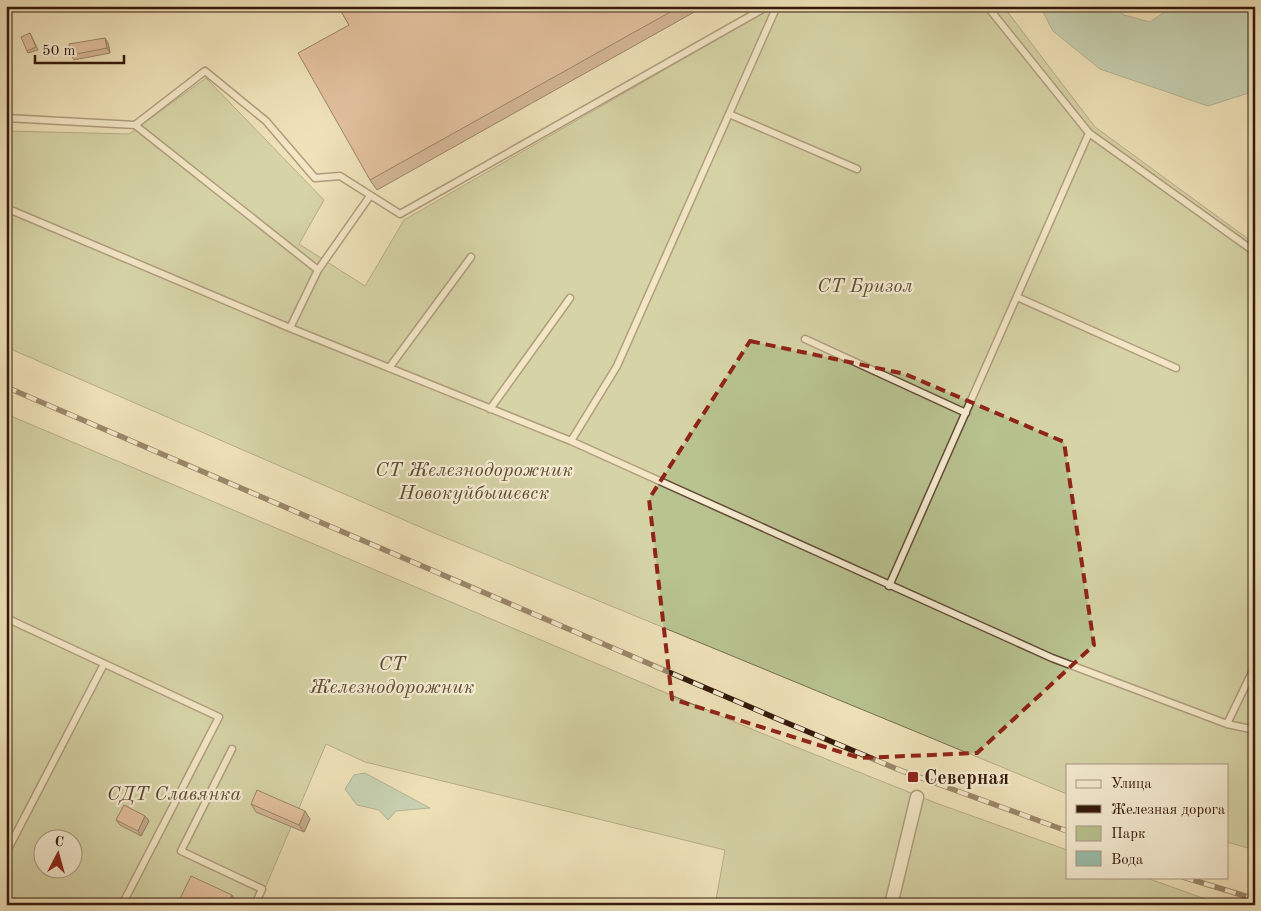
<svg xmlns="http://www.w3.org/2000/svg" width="1261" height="911" viewBox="0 0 1261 911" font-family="'Old Standard TT',serif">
  <rect width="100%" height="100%" fill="#efe2b9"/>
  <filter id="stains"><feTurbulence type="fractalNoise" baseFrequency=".004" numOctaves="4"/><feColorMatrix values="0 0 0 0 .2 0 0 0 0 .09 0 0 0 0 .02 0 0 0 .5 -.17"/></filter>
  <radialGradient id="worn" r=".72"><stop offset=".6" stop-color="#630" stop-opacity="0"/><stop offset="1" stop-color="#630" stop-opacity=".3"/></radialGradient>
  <!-- green -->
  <path fill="#b8c390" stroke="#766e4e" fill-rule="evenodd" d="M775 6H1003L1095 127 1255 244V850L1227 842V765H1067V794L434 533 6 347V131L129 134 206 78 324 200 299 244 365 286 404 220Z
    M6 414 761 733 936 803 1067 850V877H1144L1222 905H715L725 850 365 762 326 744 258 905H6ZM42 838H72V868H42Z"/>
  <!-- water -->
  <path fill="#9abeab" stroke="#727c6b" d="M1040 6H1112L1124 15 1150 22 1173 6H1255V91L1208 106 1100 69 1053 31Z
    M365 773 430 808 396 811 388 820 379 810 357 805 345 789 354 775Z"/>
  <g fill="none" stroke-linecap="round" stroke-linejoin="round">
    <!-- service casing -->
    <g stroke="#644b36" stroke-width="9">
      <path id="service" d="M987 6 1089 133 1255 252
        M729 114 857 169
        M6 118 135 125 205 71 266 121 315 178 340 176 400 214 768 6
        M135 125 318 270
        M6 208 290 328 571 441 1052 658 1227 724 1255 730
        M1017 297 1176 368
        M290 328 318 270 370 196
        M805 339 966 413
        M389 368 471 257
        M490 409 570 298
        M571 441 617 366 777 6
        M889 586 1089 133
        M6 618 219 717 122 905
        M1227 724 1255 666
        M232 749 181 851 262 889 255 905
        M6 853 104 664"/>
    </g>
    <!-- minor casing -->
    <g stroke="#644b36" stroke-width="15">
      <path id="minor" d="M891 905 917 797"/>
    </g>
    <!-- service -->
    <use href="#service" stroke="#f5ecd2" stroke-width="6"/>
    <!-- minor -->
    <use href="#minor" stroke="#f5ecd2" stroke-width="12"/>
    <!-- rail casing -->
    <g stroke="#35190b" stroke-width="5.5">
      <path id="rail" d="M6 387 780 720 897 769 1067 831
        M1183 877 1255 899"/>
    </g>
    <!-- rail -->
    <use href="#rail" stroke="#f5ecd2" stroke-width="4" stroke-dasharray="11" stroke-linecap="butt"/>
  </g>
  <!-- wall -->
  <path fill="#b7846c" stroke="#35190b" d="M338 6H705L377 190 370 180 349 25Z
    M30 33 38 50 28 53 27 51Z
    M108 43 110 53 74 60 71 55Z
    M251 804 310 819 304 832 256 812Z
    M145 816 149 821 141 836 120 825 116 820Z"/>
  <!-- shaded-wall -->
  <path fill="#956c58" stroke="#35190b" d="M105 38 108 43 110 53 107 48Z
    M305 811 310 819 304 832 299 825Z
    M145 816 149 821 141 836 138 831Z
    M232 895 235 900 233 905 229 901Z"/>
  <!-- building -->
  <path fill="#d59a7d" stroke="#35190b" d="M338 6H681L370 180 298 53 349 25Z
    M30 33 36 47 27 51 21 37Z
    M105 38 107 48 71 55 69 44Z
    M257 790 305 811 299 825 251 804Z
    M124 805 145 816 138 831 116 820Z
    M191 876 232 895 229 901 236 905H177Z"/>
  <!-- marked area -->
  <path d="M0 0H1261V911H0ZM750 341 905 374 1064 442 1094 645 977 753 860 758 672 699 649 499Z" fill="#efe2b9" fill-opacity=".55" fill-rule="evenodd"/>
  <path fill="none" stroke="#8f2418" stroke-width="4" stroke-dasharray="10 6" stroke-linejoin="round" d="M750 341 905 374 1064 442 1094 645 977 753 860 758 672 699 649 499Z"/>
  <!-- markers -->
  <rect fill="#8f2418" stroke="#f5ecd2" stroke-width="2" x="907" y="771" width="12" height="12" rx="2.5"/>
  <g text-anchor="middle" stroke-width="4.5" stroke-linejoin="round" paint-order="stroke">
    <!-- park labels -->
    <g font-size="20" font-style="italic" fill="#5c4c33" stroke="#f5ecd2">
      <text x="865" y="292">СТ Бризол</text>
      <text x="474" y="476">СТ Железнодорожник<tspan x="474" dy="23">Новокуйбышевск</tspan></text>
      <text x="392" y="670">СТ<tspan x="392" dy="23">Железнодорожник</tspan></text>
      <text x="174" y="800">СДТ Славянка</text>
    </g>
    <!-- poi labels -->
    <g font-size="20" font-weight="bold" fill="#35190b" stroke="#f5ecd2" text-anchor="start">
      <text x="924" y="784">Северная</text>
    </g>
  </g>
  <!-- margin -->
  <rect width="1261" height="911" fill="none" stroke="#efe2b9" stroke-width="25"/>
  <rect x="8" y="8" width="1246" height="896" fill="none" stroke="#35190b" stroke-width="2.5"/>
  <rect x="12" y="12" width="1236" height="886" fill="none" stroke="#35190b"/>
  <!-- legend -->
  <rect x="1066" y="764" width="162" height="115" fill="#f5ecd2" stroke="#a89882"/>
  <rect x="1076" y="780" width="25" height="8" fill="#f5ecd2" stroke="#a89882"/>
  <text x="1111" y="788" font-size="15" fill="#35190b">Улица</text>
  <rect x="1076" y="805" width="25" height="8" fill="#35190b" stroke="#a89882"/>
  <text x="1111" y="814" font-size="15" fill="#35190b">Железная дорога</text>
  <rect x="1076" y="826" width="25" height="15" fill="#b8c390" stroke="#a89882"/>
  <text x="1111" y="838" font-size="15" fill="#35190b">Парк</text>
  <rect x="1076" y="851" width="25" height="15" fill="#9abeab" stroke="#a89882"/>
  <text x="1111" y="864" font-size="15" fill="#35190b">Вода</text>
  <!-- north arrow -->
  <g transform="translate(58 854) rotate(6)"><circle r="24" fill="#f5ecd2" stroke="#a89882"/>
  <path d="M0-4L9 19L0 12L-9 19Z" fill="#8f2418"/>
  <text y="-8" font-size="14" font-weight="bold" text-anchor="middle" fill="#35190b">С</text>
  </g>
  <!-- scale -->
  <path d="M35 55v8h89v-8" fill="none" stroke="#35190b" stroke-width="2.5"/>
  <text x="42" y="55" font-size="15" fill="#35190b" stroke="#f5ecd2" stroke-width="4" paint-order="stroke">50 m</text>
  <rect width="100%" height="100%" filter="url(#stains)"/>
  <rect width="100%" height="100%" fill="url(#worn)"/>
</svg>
